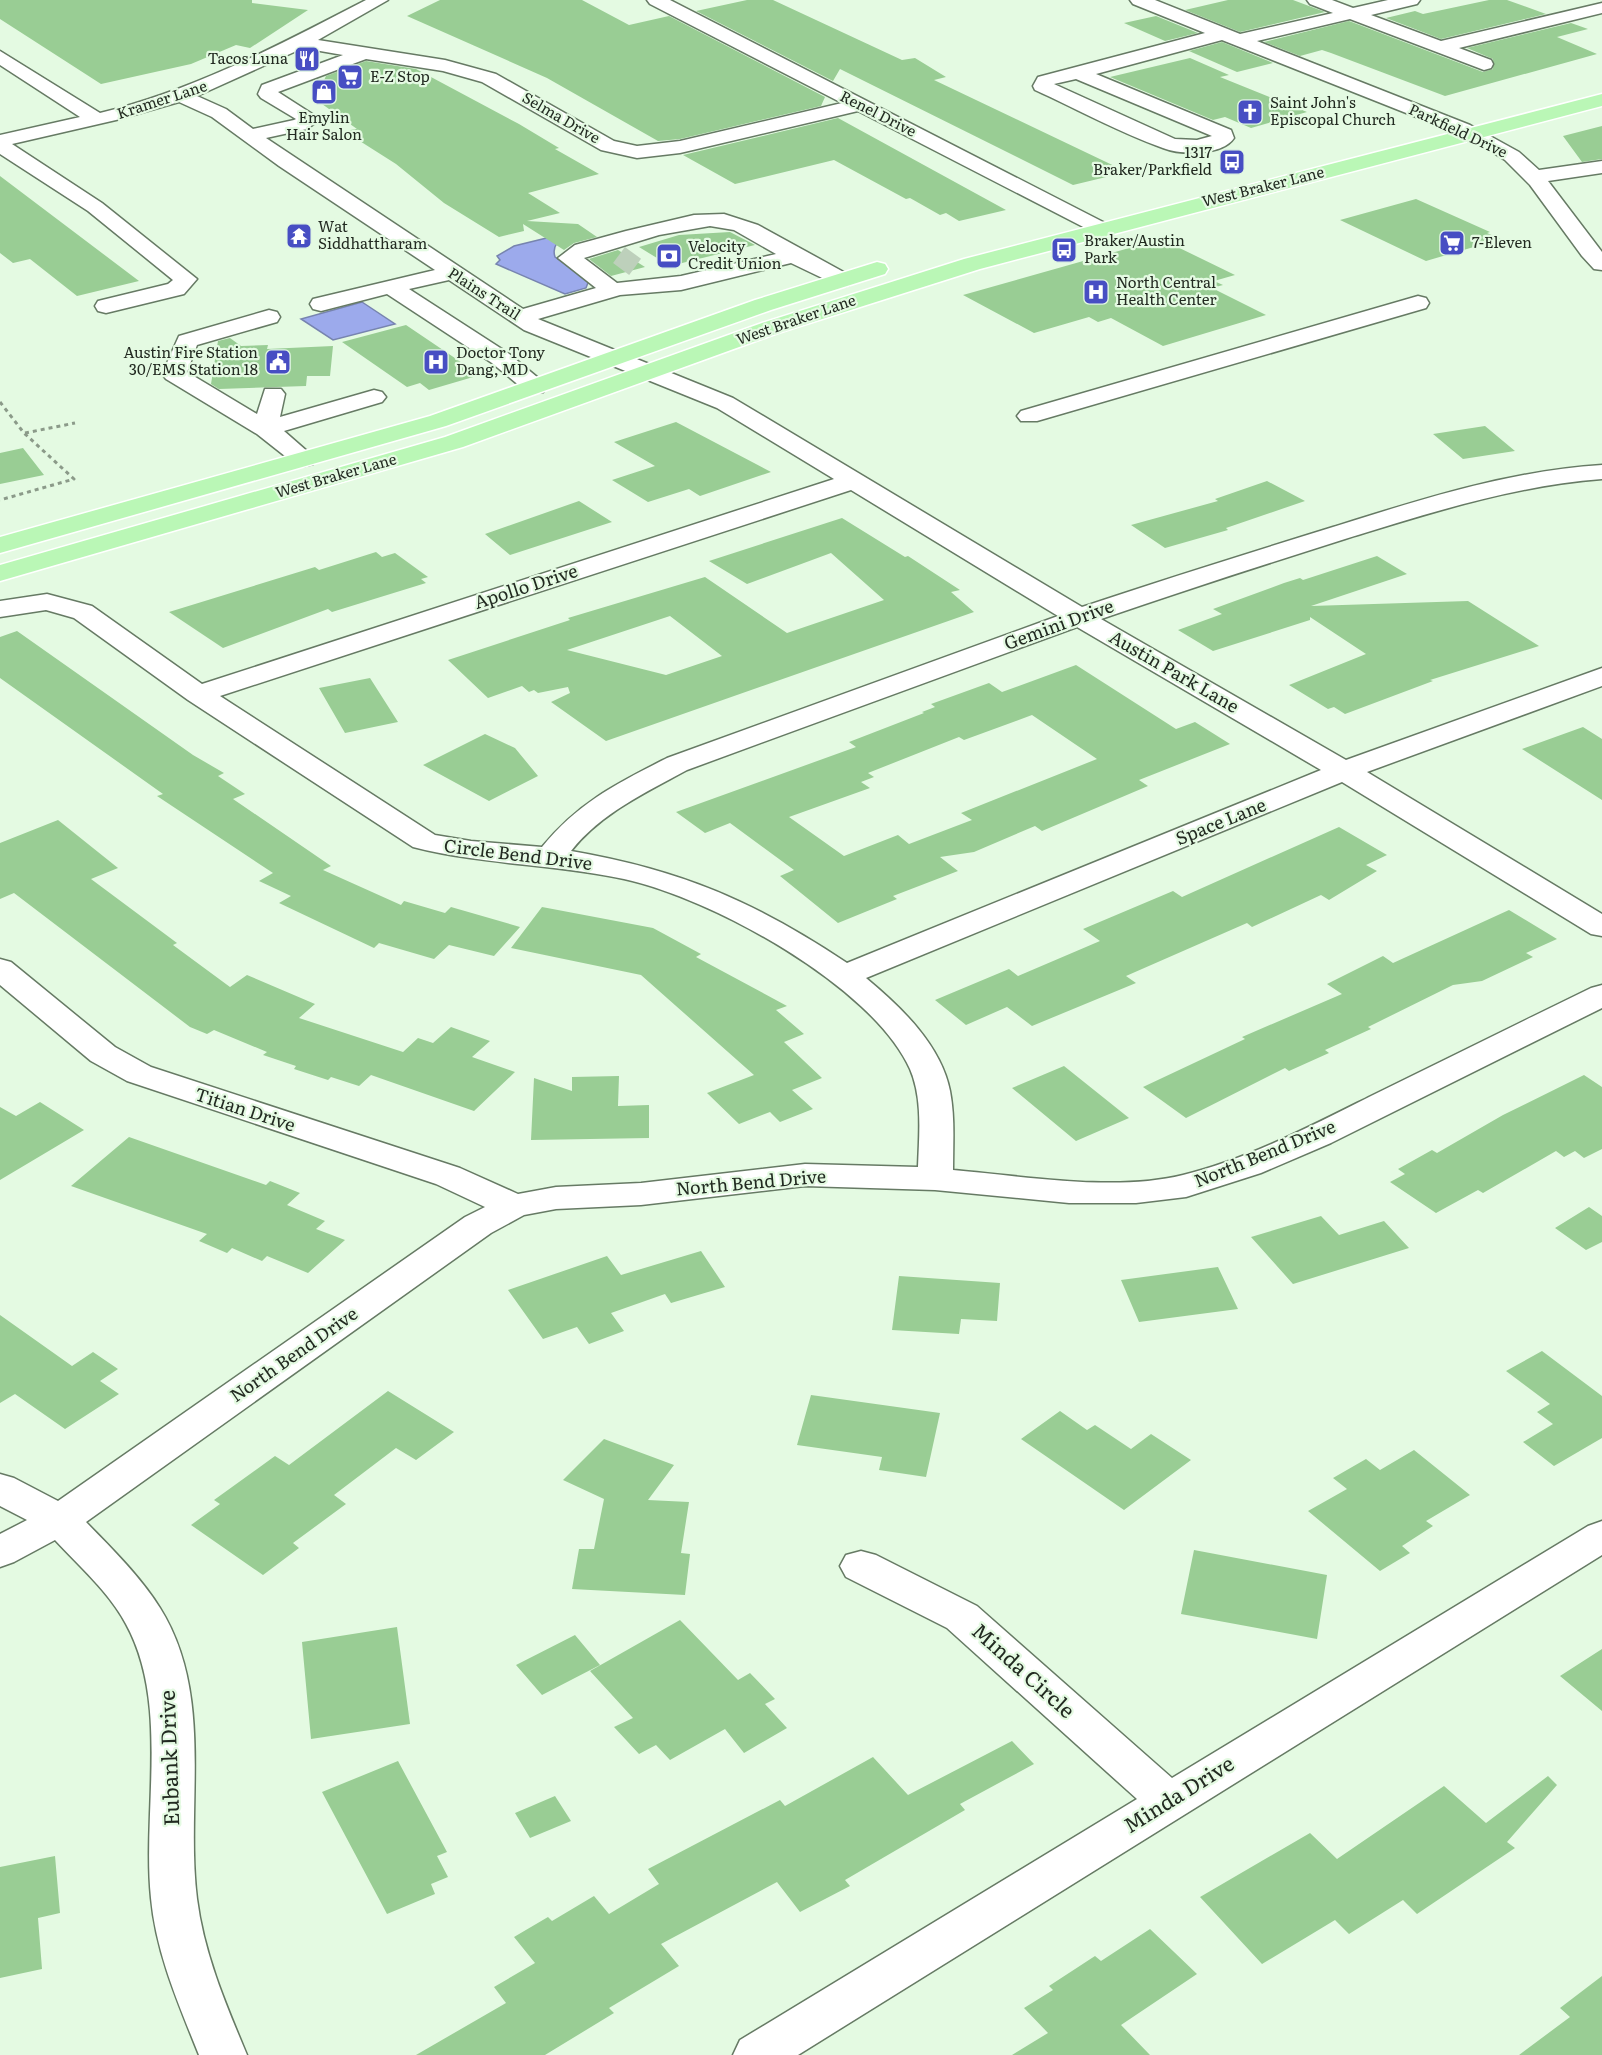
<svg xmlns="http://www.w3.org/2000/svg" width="1602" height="2055" viewBox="0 0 1602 2055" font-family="Literata,serif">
  <rect width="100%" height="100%" fill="#e4fae2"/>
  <!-- water -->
  <path fill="#9caaec" stroke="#7784af" stroke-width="1.5" d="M571 232C561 239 551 244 555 257L589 280 586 288 565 294 496 264 500 260 497 256 514 246Z
    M362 302 395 324 333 340 301 319Z"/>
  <!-- building -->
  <path fill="#99cd94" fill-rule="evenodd" d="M0 0H252V3L308 10 250 48 236 45 191 64 101 84 0 19Z
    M440 0H582L629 25 669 16 825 97 821 106 680 139 658 141 547 78 407 16Z
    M747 0H773L902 60 915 58 946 77 934 80 1127 172 1073 185 840 69 833 81 696 11Z
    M1228 0H1293L1325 12 1240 32 1185 10Z
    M1489 0H1507L1546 14 1441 39 1386 18 1415 11 1423 14Z
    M1156 16 1198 33 1165 41 1124 23Z
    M1349 21 1483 72 1493 69V59L1467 48 1571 23 1588 29 1557 37 1597 54 1445 96 1331 53 1322 50 1300 56 1264 42Z
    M1222 42 1273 63 1237 72 1189 51Z
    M1190 58 1229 75 1220 77 1307 112 1251 128 1225 117 1213 120 1110 77Z
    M366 61 416 69 519 124 559 148 555 149 599 174 528 193 560 213 527 221 578 224 597 237 574 243 564 250 523 224 524 231 499 237 444 203 396 164 344 131 357 129 315 99 326 76Z
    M838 118 1006 210 959 221 946 213 940 215 910 198 906 199 834 160 735 184 683 155Z
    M1602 126V159L1582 162 1563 136Z
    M0 176 139 281 77 296 30 259 13 263 0 253Z
    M1416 199 1490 232 1487 233 1501 239 1426 261 1340 220Z
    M730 232 755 245 670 266 639 247 679 235Z
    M1161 239 1235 275 1214 281 1223 285 1212 288 1266 315 1163 346 1111 318 1098 322 1089 317 1034 333 963 295Z
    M618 250 645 267 611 276 589 259Z
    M406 325 480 375 429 390 420 383 407 387 342 342Z
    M230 338 241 346 268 345 267 349 333 346 330 376H307L306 386 219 389 211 384 218 341Z
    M676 422 771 472 700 496 689 489 648 502 612 480 655 466 614 442Z
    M1485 426 1515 451 1463 459 1433 434Z
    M23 448 44 475 0 484V453Z
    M1267 481 1305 501 1226 528 1228 530 1165 548 1131 525 1218 501 1215 499Z
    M579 501 612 522 510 555 485 534Z
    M842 518 905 557 908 556 960 590 951 592 974 612 606 741 551 702 570 693 568 687 538 693 534 690 529 692 522 686 488 698 448 660 570 620 568 618 705 577 787 633 884 600 831 553 747 584 709 561ZM670 616 722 656 666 675 567 650Z
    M376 552 382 557 395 553 428 577 421 579 426 583 332 612 328 609 223 648 169 612 315 567 319 570Z
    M1377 556 1407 574 1311 606 1468 601 1539 646 1430 680 1433 681 1345 714 1334 707 1328 709 1289 685 1366 654 1310 617V620L1213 651 1178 630 1222 614 1213 609 1284 583 1300 578 1303 580Z
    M17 631 193 755 224 773 218 776 245 794 233 799 331 866 323 870 401 905 404 901 445 913 451 907 520 927 494 956 449 945 434 959 379 943 374 948 279 903 291 896 259 881 273 873 157 796 163 794 0 678V637Z
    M1076 665 1176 729 1195 722 1230 744 1139 780 1148 786 1042 831 1035 826 974 852 940 857 958 871 893 896 897 899 838 923 780 876 794 870 730 823 705 833 676 812 856 747 849 742 924 713 922 712 935 707 931 704 989 683 1002 692ZM1032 715 1097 759 961 813 972 820 909 844 898 835 844 856 789 817 870 788 861 782 874 777 868 773 959 737 964 740Z
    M370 678 398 722 345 733 319 688Z
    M1583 727 1602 739V800L1522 749Z
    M485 734 515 748 538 776 489 801 423 765Z
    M58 820 118 868 91 879 177 943 173 945 230 987 247 975 315 1004 299 1018 403 1052 418 1038 433 1043 451 1027 490 1041 472 1057 515 1072 474 1111 371 1075 359 1086 331 1077 328 1080 294 1069 296 1066 263 1055 267 1052 214 1030 207 1034 190 1027 14 893 0 899V843Z
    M1339 827 1387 855 1366 865 1377 871 1329 900 1321 895 1252 927 1247 923 1126 976 1136 983 1032 1026 1007 1007 966 1025 935 1000 1009 969 1018 976 1100 941 1083 929 1173 891 1182 897Z
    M542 907 653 928 701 954 696 957 787 1006 776 1010 804 1034 784 1042 822 1078 792 1090 813 1109 780 1122 770 1112 739 1124 707 1093 754 1075 641 975 511 948Z
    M1509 910 1557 939 1526 953 1533 957 1482 981 1453 985 1368 1027 1371 1029 1325 1050 1329 1053 1289 1071 1285 1068 1186 1118 1143 1087 1245 1039 1242 1037 1342 994 1327 984 1383 956 1393 963Z
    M1064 1066 1129 1118 1076 1141 1012 1088Z
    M1584 1075 1602 1087V1149L1584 1158 1575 1151 1564 1157 1556 1151 1483 1193 1478 1190 1436 1213 1390 1182 1405 1174 1398 1169 1432 1150 1437 1153 1503 1115Z
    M619 1076 618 1106 649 1105V1138L531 1140 534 1078 572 1091V1077Z
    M40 1102 84 1130 0 1180V1107L16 1116Z
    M129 1137 266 1185 270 1181 300 1193 287 1205 325 1221 316 1229 345 1240 308 1273 267 1256 262 1261 232 1248 227 1253 199 1241 207 1234 71 1186Z
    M1589 1207 1602 1216V1242L1586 1250 1555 1228Z
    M1321 1216 1339 1235 1384 1221 1409 1248 1293 1284 1251 1237Z
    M701 1251 725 1287 671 1303 665 1294 611 1313 624 1331 589 1344 577 1327 543 1339 508 1290 607 1256 621 1275Z
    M1218 1267 1238 1309 1139 1322 1121 1280Z
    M899 1276 1000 1283 997 1321 961 1319 959 1334 892 1330Z
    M0 1315 72 1366 93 1352 118 1369 100 1381 119 1394 65 1429 15 1394 0 1403Z
    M1542 1351 1602 1396V1438L1554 1466 1523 1442 1553 1424 1537 1412 1550 1404 1506 1371Z
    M388 1391 454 1432 416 1460 396 1448 334 1495 346 1504 293 1543 299 1548 263 1575 191 1525 220 1504 214 1500 275 1456 289 1465Z
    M811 1395 940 1413 926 1477 879 1470 882 1457 797 1445Z
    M1060 1411 1087 1430 1095 1425 1131 1449 1151 1434 1191 1460 1124 1510 1021 1439Z
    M604 1439 674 1465 648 1500 689 1502 681 1553 690 1554 685 1595 572 1589 579 1549H594L604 1499 563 1480Z
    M1414 1450 1470 1495 1426 1521 1433 1526 1402 1546 1410 1553 1380 1571 1308 1511 1347 1489 1333 1478 1366 1459 1380 1470Z
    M1194 1550 1327 1575 1317 1639 1181 1614Z
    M680 1620 738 1680 750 1673 775 1699 765 1704 787 1728 744 1753 725 1729 670 1760 656 1745 639 1754 614 1727 633 1718 590 1671Z
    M397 1627 410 1724 311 1739 302 1642Z
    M575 1635 600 1665 542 1695 516 1665Z
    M1602 1649V1711L1560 1676Z
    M1012 1741 1034 1764 960 1804 965 1810 845 1880 850 1886 800 1912 777 1882 661 1944 679 1966 609 2008 614 2013 545 2055H416L506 2003 494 1987 535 1963 514 1937 548 1917 552 1921 594 1896 609 1914 659 1884 648 1869 780 1800 785 1806 873 1757 908 1795Z
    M398 1761 447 1852 437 1856 448 1877 431 1884 435 1894 387 1914 322 1792Z
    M1548 1776 1557 1785 1507 1842 1515 1848 1417 1914 1403 1900 1349 1934 1335 1920 1262 1964 1200 1897 1310 1833 1337 1859 1444 1786 1486 1823Z
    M555 1796 571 1821 530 1838 515 1813Z
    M55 1856 60 1913 38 1918 42 1969 0 1978V1867Z
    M1150 1929 1197 1974 1121 2025 1150 2055H1012L1048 2033 1024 2008 1053 1990 1049 1986 1095 1956 1101 1961Z
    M1602 1976V2055H1519L1570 2017 1560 2008Z"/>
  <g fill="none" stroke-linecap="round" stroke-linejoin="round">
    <!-- minor-tunnel -->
    <path stroke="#bdd0bb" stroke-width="20" stroke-dasharray="20 10" stroke-linecap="butt" d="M619 255 638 269"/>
    <!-- minor casing -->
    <g stroke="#667a64" stroke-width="3">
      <path id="minor" d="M366 0H388L318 40 445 60 496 74 614 141 637 146 680 141 842 103 650 4 647 0H670L1107 224 1111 228 1107 232H1093L858 111 680 153 637 158 601 150 482 82 443 71 366 59 278 92 320 119 307 129 266 138 523 309 596 288 558 258 575 245 626 231 694 215 724 214 758 225 849 275 852 280 849 285 841 287 791 263 681 290 620 295 538 319 733 398 1082 607C1165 579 1249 553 1333 527 1422 499 1509 471 1602 465V479C1512 486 1430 513 1345 539 1263 565 1182 591 1101 619L1346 760 1602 668V686L1367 772 1602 914V936L1591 934 1342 782 866 978C901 1007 941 1045 950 1091 955 1117 953 1144 953 1170 1023 1176 1115 1192 1183 1175 1248 1159 1311 1126 1371 1096 1444 1060 1517 1024 1591 988L1602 985V1008L1331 1143 1261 1173 1186 1197 1136 1203H1069L935 1190 805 1186 641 1205 556 1209 524 1215 491 1233 86 1522C112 1549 140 1576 160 1608 215 1696 185 1803 197 1899 204 1954 226 2005 247 2055H199C179 2005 156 1953 151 1898 142 1811 170 1704 126 1624 109 1592 80 1567 55 1540L14 1562 0 1567V1534L27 1520 0 1506V1474L14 1478 58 1501 465 1217 485 1207 436 1184 127 1081 91 1061 0 985V959L11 962 115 1047 151 1067 460 1168 518 1194 556 1187 641 1183 805 1164 918 1167C919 1135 923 1099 910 1069 872 985 711 898 624 879 555 864 483 865 413 847L188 700 74 618 46 610 0 617V601L47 594 92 606 202 684 834 479 717 408 524 330 449 280 409 289 508 353 543 382 547 387 543 392H527L492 363 387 294 321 311 313 309 310 304 313 299 435 270 279 166 212 117 179 102 116 120 12 144 102 203 197 279 184 294 106 313 98 311 95 306 98 301 168 284 173 280 88 211 0 154V135L80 117 0 65V51L100 113C195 90 279 45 366 0ZM303 48 343 55 262 85 258 94 261 98 296 119 294 120 253 129 226 109 197 96ZM710 226 734 230 776 254 681 276 617 283 584 258 659 235ZM851 490 1058 616 667 758C616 784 579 802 542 847L471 841 435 835 220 696ZM1077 627 1321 770 847 963C754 901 681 870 571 851 601 813 645 793 687 770Z
        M1130 0H1155L1240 34 1333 13 1310 4 1307 0H1332L1353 8 1388 0H1420L1417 4 1371 15 1441 41 1602 3V13L1459 48 1491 60 1493 64 1491 68 1484 70 1350 19 1257 41 1470 125 1519 152 1539 170 1602 161V173L1548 181 1602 252V270L1594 269 1582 256 1530 185 1505 160 1489 150 1439 126 1222 40 1096 74 1231 130 1234 138C1222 156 1181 155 1163 148 1120 133 1077 109 1035 90L1033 86 1038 77 1205 33 1133 4ZM1076 79 1212 136 1197 140 1175 139 1054 84Z
        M1418 296 1426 298 1429 303 1426 308 1037 421H1021L1017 416 1021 411Z
        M269 310 277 312 280 317 277 322 197 345 187 372 257 414 265 389H281L285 394 280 417 374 390 382 392 386 397 382 402 284 431 316 459 313 464 304 466 295 464 257 434 166 379 162 374 179 336Z
        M1602 1521V1555L798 2055H733L740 2040 1137 1799 947 1628 846 1577 840 1566 846 1555 861 1551 876 1555 977 1606 1172 1778 1588 1526Z"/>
    </g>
    <!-- major casing -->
    <g stroke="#fff" stroke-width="3">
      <path id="major" d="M1602 94V106L980 269 778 333 463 447 0 581V565L445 437 762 323 964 259Z
        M877 262 885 264 888 269 885 274 771 310 446 426 0 553V537L430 416 755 300Z"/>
    </g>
    <!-- path -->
    <path stroke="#8b9a89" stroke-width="3" stroke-dasharray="4 4" stroke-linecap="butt" d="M0 402 24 433 74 479 0 500
      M25 433 75 423"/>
    <!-- minor -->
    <use href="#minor" fill="#fff" fill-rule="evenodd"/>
    <!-- major -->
    <use href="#major" fill="#baf7b6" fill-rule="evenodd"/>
  </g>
  <!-- icons -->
  <defs>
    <g id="restaurant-square" transform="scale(1.35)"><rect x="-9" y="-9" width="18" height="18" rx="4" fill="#474ec3" stroke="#e4fae2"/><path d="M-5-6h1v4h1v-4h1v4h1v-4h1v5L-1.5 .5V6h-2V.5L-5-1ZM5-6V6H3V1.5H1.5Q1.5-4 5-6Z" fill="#fff"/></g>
    <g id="supermarket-square" transform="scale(1.35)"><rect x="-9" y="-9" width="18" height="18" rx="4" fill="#474ec3" stroke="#e4fae2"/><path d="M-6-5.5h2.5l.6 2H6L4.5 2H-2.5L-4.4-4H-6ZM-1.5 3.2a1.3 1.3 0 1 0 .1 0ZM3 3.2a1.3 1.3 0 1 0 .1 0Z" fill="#fff"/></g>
    <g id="shop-square" transform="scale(1.35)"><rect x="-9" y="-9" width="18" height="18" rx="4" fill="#474ec3" stroke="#e4fae2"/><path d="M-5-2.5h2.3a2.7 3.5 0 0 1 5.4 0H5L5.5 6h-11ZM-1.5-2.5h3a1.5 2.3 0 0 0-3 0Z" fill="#fff"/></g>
    <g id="church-square" transform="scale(1.35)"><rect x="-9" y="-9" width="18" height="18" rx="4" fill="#474ec3" stroke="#e4fae2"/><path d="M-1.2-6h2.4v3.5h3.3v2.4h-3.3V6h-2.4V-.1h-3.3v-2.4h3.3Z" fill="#fff"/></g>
    <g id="bus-square" transform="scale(1.35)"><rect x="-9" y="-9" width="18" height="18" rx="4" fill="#474ec3" stroke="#e4fae2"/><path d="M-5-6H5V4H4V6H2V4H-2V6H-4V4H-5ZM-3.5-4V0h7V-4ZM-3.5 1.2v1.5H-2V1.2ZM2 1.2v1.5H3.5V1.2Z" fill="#fff"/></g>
    <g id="temple-square" transform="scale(1.35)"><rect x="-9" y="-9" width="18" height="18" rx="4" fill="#474ec3" stroke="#e4fae2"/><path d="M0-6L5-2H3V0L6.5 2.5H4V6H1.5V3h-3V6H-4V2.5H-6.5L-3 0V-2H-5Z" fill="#fff"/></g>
    <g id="bank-square" transform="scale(1.35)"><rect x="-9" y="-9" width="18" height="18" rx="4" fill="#474ec3" stroke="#e4fae2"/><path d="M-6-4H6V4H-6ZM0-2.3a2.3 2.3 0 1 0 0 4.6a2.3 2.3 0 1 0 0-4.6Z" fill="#fff"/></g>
    <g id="hospital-square" transform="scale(1.35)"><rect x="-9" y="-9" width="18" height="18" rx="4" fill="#474ec3" stroke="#e4fae2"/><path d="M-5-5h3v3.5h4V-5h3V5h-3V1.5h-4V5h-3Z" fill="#fff"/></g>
    <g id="civic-square" transform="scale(1.35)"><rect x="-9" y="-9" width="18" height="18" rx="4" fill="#474ec3" stroke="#e4fae2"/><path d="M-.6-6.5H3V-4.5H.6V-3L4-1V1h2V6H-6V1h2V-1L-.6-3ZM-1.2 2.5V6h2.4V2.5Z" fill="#fff"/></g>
  </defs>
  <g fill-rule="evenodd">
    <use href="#restaurant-square" x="307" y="59"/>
    <use href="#supermarket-square" x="350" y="77"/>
    <use href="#shop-square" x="324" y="92"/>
    <use href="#church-square" x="1250" y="112"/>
    <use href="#bus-square" x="1232" y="162"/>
    <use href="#temple-square" x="299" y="236"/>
    <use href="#supermarket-square" x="1452" y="243"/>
    <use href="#bus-square" x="1064" y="250"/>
    <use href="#bank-square" x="669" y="256"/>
    <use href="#hospital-square" x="1096" y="292"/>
    <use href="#civic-square" x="278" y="362"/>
    <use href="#hospital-square" x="436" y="362"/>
  </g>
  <g text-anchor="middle" stroke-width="4.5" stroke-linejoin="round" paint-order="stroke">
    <!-- far-poi labels -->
    <g font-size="15" fill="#222a21" stroke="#e4fae2" text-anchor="start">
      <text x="288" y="64" text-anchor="end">Tacos Luna</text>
      <text x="370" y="82">E-Z Stop</text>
      <text x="1270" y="108">Saint John's<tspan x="1270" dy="17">Episcopal Church</tspan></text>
      <text x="324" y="123" text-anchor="middle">Emylin<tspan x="324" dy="17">Hair Salon</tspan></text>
      <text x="1212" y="158" text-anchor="end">1317<tspan x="1212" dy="17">Braker/Parkfield</tspan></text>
      <text x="318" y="232">Wat<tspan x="318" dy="17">Siddhattharam</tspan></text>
      <text x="1084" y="246">Braker/Austin<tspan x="1084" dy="17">Park</tspan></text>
      <text x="1472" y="248">7-Eleven</text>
      <text x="688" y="252">Velocity<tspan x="688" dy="17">Credit Union</tspan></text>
      <text x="1116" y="288">North Central<tspan x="1116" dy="17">Health Center</tspan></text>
      <text x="258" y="358" text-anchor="end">Austin Fire Station<tspan x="258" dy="17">30/EMS Station 18</tspan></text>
      <text x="456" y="358">Doctor Tony<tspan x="456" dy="17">Dang, MD</tspan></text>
    </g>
    <!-- far-street labels -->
    <g font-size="15" fill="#222a21" stroke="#e4fae2">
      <text transform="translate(162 100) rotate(-18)" y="5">Kramer Lane</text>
      <text transform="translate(878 114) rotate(27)" y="5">Renel Drive</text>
      <text transform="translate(561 118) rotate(30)" y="5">Selma Drive</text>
      <text transform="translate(1458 131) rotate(25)" y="5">Parkfield Drive</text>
      <text transform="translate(1263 187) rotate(-14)" y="5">West Braker Lane</text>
      <text transform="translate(484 294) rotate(33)" y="5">Plains Trail</text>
      <text transform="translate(796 320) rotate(-19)" y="5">West Braker Lane</text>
      <text transform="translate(336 476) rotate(-16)" y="5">West Braker Lane</text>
    </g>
    <!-- street labels -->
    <g font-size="18" fill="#222a21" stroke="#e4fae2">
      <text transform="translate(526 587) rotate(-18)" y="6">Apollo Drive</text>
      <text transform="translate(1059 625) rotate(-20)" y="6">Gemini Drive</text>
      <text transform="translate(1174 672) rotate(30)" y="6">Austin Park Lane</text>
      <text transform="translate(1221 822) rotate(-22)" y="6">Space Lane</text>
      <text transform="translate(518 855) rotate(7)" y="6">Circle Bend Drive</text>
      <text transform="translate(245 1110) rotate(18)" y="6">Titian Drive</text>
      <text transform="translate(1265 1154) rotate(-22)" y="6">North Bend Drive</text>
      <text transform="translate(751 1183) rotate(-5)" y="6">North Bend Drive</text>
      <text transform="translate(294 1355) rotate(-35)" y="6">North Bend Drive</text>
    </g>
    <!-- near-street labels -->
    <g font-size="21" fill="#222a21" stroke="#e4fae2">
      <text transform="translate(1023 1671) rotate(42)" y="7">Minda Circle</text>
      <text transform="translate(170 1758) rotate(-92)" y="7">Eubank Drive</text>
      <text transform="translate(1179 1795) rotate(-32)" y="7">Minda Drive</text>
    </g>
  </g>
</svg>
